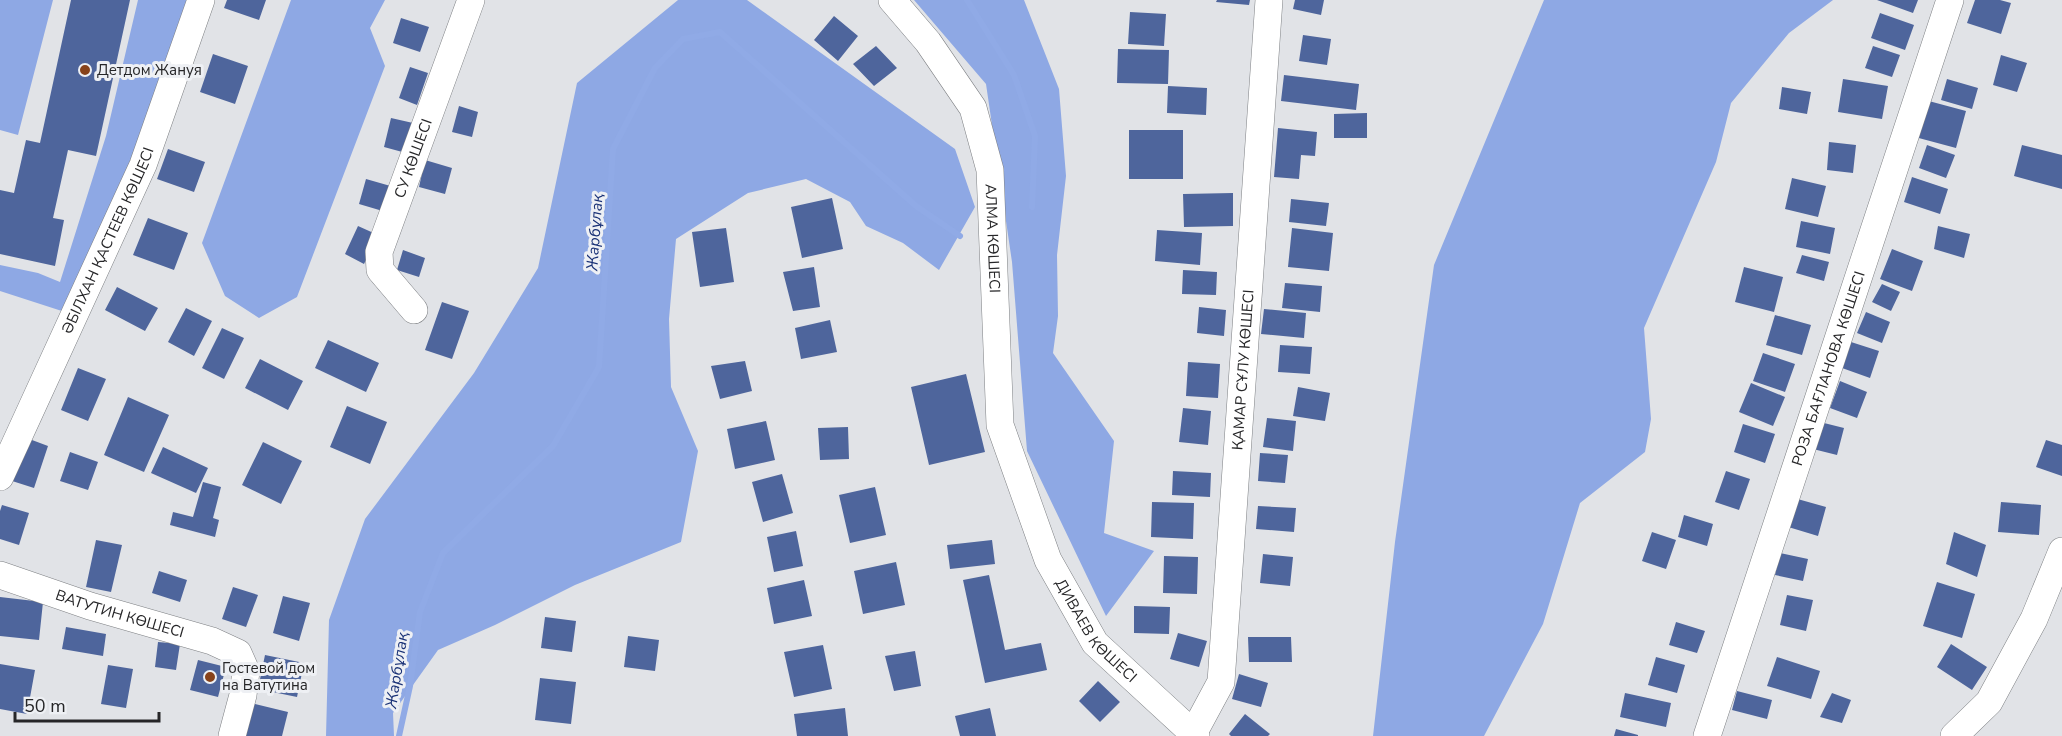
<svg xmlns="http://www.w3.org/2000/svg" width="2062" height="736" viewBox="0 0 2062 736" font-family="'Nunito Sans',sans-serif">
  <rect width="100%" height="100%" fill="#e1e3e7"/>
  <!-- forest -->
  <path fill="#8ea8e4" d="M0 0H53L18 135 0 130Z
    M138 0H193L146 133 68 313 0 291V265L38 273 60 282 106 136Z
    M291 0H385L370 28 385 66 297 297 259 318 225 296 202 243Z
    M678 0H747L955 149 975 207 939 270 903 243 866 226 850 202 806 179 748 193 676 239 669 319 671 387 698 451 681 542 575 585 495 625 438 650 393 713 394 736H326L329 620 365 519 474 373 538 268 577 83Z
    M914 0H1024L1059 89 1066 176 1057 255 1058 316 1053 353 1114 441 1104 533 1154 551 1106 616 1027 451 1012 262 986 84Z
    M1544 0H1833L1789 33 1731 103 1716 162 1644 328 1651 419 1645 452 1580 503 1543 624 1484 736H1373L1395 542 1434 265Z"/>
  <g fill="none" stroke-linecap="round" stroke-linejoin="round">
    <!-- stream -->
    <path stroke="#90aae6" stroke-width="6" d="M967 0 1014 75 1035 136 1032 207
      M399 736 410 686 420 612 443 553 553 446 599 367 613 149 655 68 683 39 720 32 916 206 960 236"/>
  </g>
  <!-- building -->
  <path fill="#4e659c" d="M71 0H130L96 156 68 150 53 218 64 220 55 266 0 254V190L14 193 26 140 40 143Z
    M227 0H266L259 20 224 8Z
    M1217 0H1250L1249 5 1216 2Z
    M1295 0H1324L1321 15 1293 9Z
    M1877 0H1918L1913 13Z
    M1975 0H2000L2011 3 2001 34 1967 23Z
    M1130 12 1166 14 1164 46 1128 44Z
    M1880 13 1914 25 1905 50 1871 38Z
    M834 16 858 36 838 61 814 40Z
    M401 18 429 27 420 52 393 43Z
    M1303 35 1331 39 1327 65 1299 61Z
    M876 46 897 68 874 86 853 64Z
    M1873 46 1900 55 1892 77 1865 68Z
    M1118 49 1169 50 1168 84 1117 83Z
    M213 54 248 66 235 104 200 92Z
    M2001 55 2027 63 2017 92 1993 85Z
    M410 67 428 73 417 105 399 98Z
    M1284 75 1359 84 1356 110 1281 101Z
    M1843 79 1888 86 1882 119 1838 112Z
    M1947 79 1978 88 1972 109 1941 100Z
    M1168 86 1207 88 1206 115 1167 113Z
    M1782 87 1811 92 1807 114 1779 109Z
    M1925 100 1966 111 1956 148 1915 137Z
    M459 106 478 112 472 137 452 132Z
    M1367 113V138H1334V114Z
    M391 118 413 123 406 153 384 147Z
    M1278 128 1317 132 1315 156 1301 155 1299 179 1274 177Z
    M1129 130H1183V179H1129Z
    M1829 142 1856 145 1853 173 1827 170Z
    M1927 145 1955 155 1946 178 1919 168Z
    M2022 145 2062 155V189L2014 176Z
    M168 149 205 162 194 192 157 179Z
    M425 160 452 168 445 194 419 187Z
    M1912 177 1948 189 1940 214 1904 202Z
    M1792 178 1826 186 1818 217 1785 209Z
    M366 179 394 187 386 212 359 204Z
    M1233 193V226L1184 227 1183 194Z
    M832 198 843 249 802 258 791 207Z
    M1291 199 1329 203 1326 226 1289 222Z
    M148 218 188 233 174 270 133 255Z
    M1801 221 1835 228 1830 254 1796 247Z
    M358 226 378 235 364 264 345 254Z
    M1938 226 1970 234 1964 258 1934 249Z
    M726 228 734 282 700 287 692 232Z
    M1292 228 1333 233 1329 271 1288 267Z
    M1157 230 1202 233 1200 265 1155 261Z
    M1892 249 1923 261 1912 291 1880 279Z
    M403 250 425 258 419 277 397 270Z
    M1802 255 1829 262 1824 281 1796 273Z
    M814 267 820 307 793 311 783 272Z
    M1744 267 1783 277 1774 312 1735 302Z
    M1183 270 1217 272 1216 295 1182 294Z
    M1285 283 1322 286 1320 312 1282 308Z
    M1882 284 1900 292 1891 311 1872 302Z
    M117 287 158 308 145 331 105 310Z
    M442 302 469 311 452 359 425 350Z
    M1199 307 1226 310 1224 336 1197 333Z
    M186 308 212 321 194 356 168 342Z
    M1264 309 1306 313 1304 338 1261 334Z
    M1866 312 1890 322 1882 343 1857 333Z
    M1775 315 1811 325 1802 355 1766 345Z
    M830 320 837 352 801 359 795 328Z
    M222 328 244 338 224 379 202 368Z
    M328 340 379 363 366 392 315 368Z
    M1851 342 1879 351 1870 378 1842 368Z
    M1280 345 1312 347 1310 374 1278 372Z
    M1763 353 1795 364 1785 392 1753 381Z
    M260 359 303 381 288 410 245 388Z
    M745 361 752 391 720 399 711 366Z
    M1188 362 1220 364 1218 398 1186 396Z
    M78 368 106 379 88 421 61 410Z
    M966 374 985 452 929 465 911 387Z
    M1840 381 1867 392 1857 418 1830 408Z
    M1751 383 1785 397 1773 426 1739 412Z
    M1298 387 1330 393 1325 421 1293 416Z
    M128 397 169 415 144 472 104 455Z
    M347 406 387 422 370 464 330 447Z
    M1183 408 1211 411 1208 445 1179 442Z
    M1267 418 1296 421 1293 451 1263 447Z
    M766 421 775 460 735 469 727 429Z
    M1820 422 1844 428 1837 455 1813 449Z
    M1743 424 1775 434 1765 463 1734 452Z
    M848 427 849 459 820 460 818 428Z
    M24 437 48 446 34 488 9 480Z
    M2046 440 2062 445V476L2036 467Z
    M263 442 302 461 281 504 242 485Z
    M163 447 208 468 196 493 151 473Z
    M70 452 98 462 88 490 60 481Z
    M1260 453 1288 455 1285 483 1258 481Z
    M1173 471 1211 473 1210 497 1172 495Z
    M1726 471 1750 479 1739 510 1715 502Z
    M782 474 793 513 763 522 752 482Z
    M203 482 221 487 213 518 219 520 215 537 170 525 173 512 193 517Z
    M875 487 886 535 850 543 839 495Z
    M1794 498 1826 507 1818 536 1785 526Z
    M1152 502 1194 503 1193 539 1151 537Z
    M2001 502 2041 505 2039 535 1998 532Z
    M2 505 29 513 19 545 0 539V511Z
    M1258 506 1296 508 1294 532 1256 529Z
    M1684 515 1713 524 1707 546 1678 537Z
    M796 531 803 566 774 572 767 537Z
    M1652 532 1676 540 1666 569 1642 561Z
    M1954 532 1986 545 1977 577 1946 564Z
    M96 540 122 545 111 592 86 587Z
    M992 540 995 564 950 569 947 545Z
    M1780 553 1808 559 1803 581 1775 575Z
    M1263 554 1293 557 1290 586 1260 583Z
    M1164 556 1198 557 1197 594 1163 593Z
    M896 562 905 605 863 614 854 571Z
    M159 571 187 580 180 602 152 593Z
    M989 575 1005 650 1041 643 1047 670 985 683 963 580Z
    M804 580 812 616 774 624 767 588Z
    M1937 582 1975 594 1962 638 1923 626Z
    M233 587 258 595 246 627 222 619Z
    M1787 595 1813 600 1806 631 1780 625Z
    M283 596 310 603 299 641 273 633Z
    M0 597 43 602 39 640 0 636Z
    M1134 606 1170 607 1169 634 1134 633Z
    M545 617 576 621 572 652 541 648Z
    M1676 622 1705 631 1697 653 1669 645Z
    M66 627 106 634 103 656 62 649Z
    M1178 633 1207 641 1199 667 1170 659Z
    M628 636 659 640 655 671 624 667Z
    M1248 637H1291L1292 662H1249Z
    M158 642 180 644 176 670 155 667Z
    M1951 644 1987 667 1972 690 1937 667Z
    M823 645 832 689 794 697 784 652Z
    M915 651 921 686 894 691 885 656Z
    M265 655 304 663 297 697 258 689Z
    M1656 657 1685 665 1677 693 1648 685Z
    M1777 657 1820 671 1811 699 1767 686Z
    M198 660 226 667 218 697 190 690Z
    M0 664 35 670 27 714 0 709Z
    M108 665 133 669 126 708 101 704Z
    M1239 674 1268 683 1261 707 1232 699Z
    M540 678 576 682 571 724 535 720Z
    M1098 681 1120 702 1100 722 1079 701Z
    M1737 691 1772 700 1767 719 1732 710Z
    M1625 693 1671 703 1666 727 1620 717Z
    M1832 693 1851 700 1842 723 1820 717Z
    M251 703 288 712 282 736H243Z
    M845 708 848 736H797L794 714Z
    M990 708 996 736H960L955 716Z
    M1245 714 1270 734 1268 736H1231L1229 734Z
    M1616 729 1638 735V736H1614Z"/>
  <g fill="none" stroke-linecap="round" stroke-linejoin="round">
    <!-- minor casing -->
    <g stroke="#7e8084" stroke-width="28">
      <g id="minor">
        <path id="s1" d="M892 0 928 42 973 108 990 170 1000 425 1048 560 1095 643 1196 736"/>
        <path id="s2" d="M414 310 380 270 379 252 471 0"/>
        <path id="s3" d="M0 477 143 165 201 0"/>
        <path id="s4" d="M0 575 90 606 212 641 238 653 246 671 243 695 232 736"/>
        <path id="s5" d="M1193 734 1221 682 1269 0"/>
        <path id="s6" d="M1707 736 1950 0"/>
        <path d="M1954 736 1989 702 2034 619 2062 551"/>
      </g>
    </g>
    <!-- minor -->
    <use href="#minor" stroke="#fff" stroke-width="27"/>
  </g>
  <!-- markers -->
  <g fill="#87421a" stroke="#eef0f4" stroke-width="2">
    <circle cx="85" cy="70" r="6"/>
    <circle cx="210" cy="677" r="6"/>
  </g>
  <g text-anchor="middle" stroke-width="6" stroke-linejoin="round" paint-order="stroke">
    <!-- poi labels -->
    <g font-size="15" fill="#262628" stroke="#eef0f4" text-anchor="start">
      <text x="97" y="75">Детдом Жануя</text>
      <text x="222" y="673">Гостевой дом<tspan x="222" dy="17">на Ватутина</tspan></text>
    </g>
    <!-- street labels -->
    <g font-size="15" fill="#262628" stroke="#eef0f4">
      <text dy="5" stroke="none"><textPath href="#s2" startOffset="170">СУ КӨШЕСІ</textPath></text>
      <text dy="5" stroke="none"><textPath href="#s1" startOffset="268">АЛМА КӨШЕСІ</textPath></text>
      <text dy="5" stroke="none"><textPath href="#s3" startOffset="260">ӘБІЛХАН ҚАСТЕЕВ КӨШЕСІ</textPath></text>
      <text dy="5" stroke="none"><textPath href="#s6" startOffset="387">РОЗА БАҒЛАНОВА КӨШЕСІ</textPath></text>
      <text dy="5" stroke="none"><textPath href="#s5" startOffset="372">ҚАМАР СҰЛУ КӨШЕСІ</textPath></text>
      <text dy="5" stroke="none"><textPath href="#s4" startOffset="126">ВАТУТИН КӨШЕСІ</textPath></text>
      <text dy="5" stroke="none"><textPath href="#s1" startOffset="684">ДИВАЕВ КӨШЕСІ</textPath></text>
    </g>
    <!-- water labels -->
    <g font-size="16" font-style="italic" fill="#193176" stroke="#eef0f4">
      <text transform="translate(594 232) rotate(-86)" y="6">Жарбұлақ</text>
      <text transform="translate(396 670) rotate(-81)" y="6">Жарбұлақ</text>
    </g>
  </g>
  <!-- scale -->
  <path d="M15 712v9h144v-9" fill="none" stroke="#262628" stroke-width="3"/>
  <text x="24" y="712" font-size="18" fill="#262628" stroke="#eef0f4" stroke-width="4.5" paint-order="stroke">50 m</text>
</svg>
